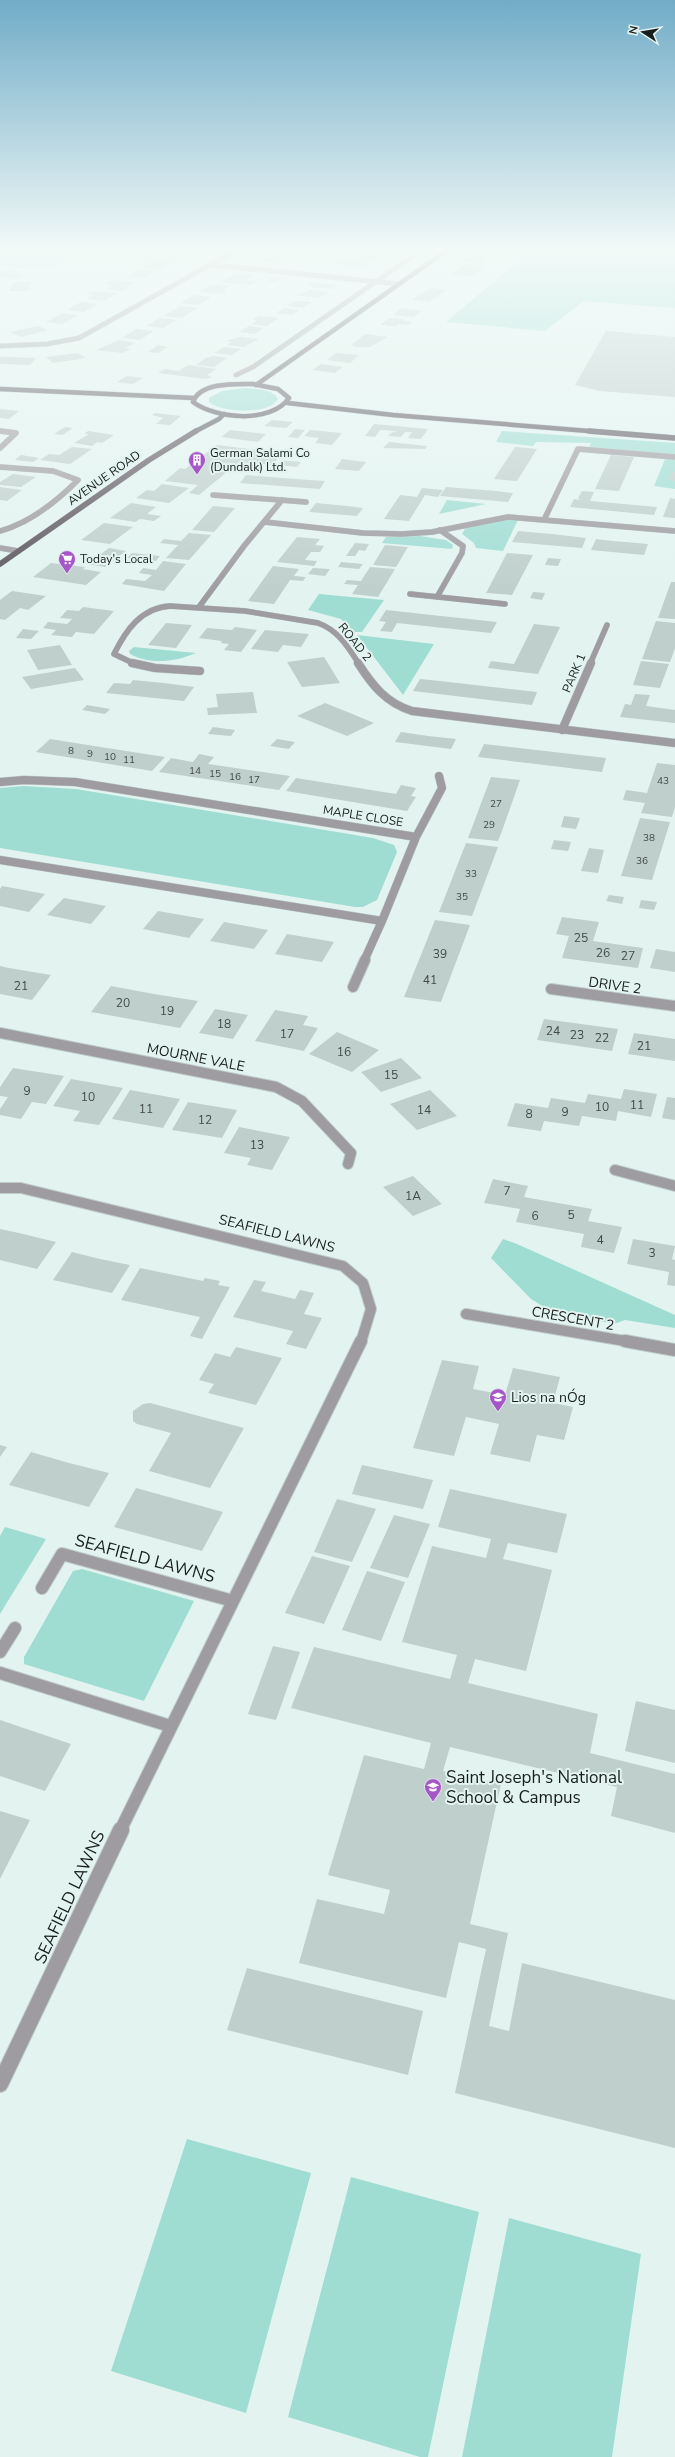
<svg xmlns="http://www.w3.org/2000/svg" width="675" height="2457" viewBox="0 0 675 2457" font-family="'Nunito Sans',sans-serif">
  <rect width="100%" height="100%" fill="#e3f4f0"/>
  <!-- green -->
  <path fill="#9fddd3" d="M0 251H86L47 269 0 266Z
    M531 251H675V308L584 301 545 331 446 322Z
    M244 388C254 389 273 388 278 399 270 415 221 413 209 402V398L222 391Z
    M502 431 675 443V489L654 486 665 459 588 451 591 443 536 442 533 446 496 442Z
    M447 500 486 504 439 514Z
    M507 519 518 520 503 551 476 548 474 543 462 534 466 527Z
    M420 536 446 540 453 545 452 549 382 543 386 537Z
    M319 594 384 600 362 632H354L341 619 308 610Z
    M357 635 434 644 403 695Z
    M134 647 196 653C175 662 151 665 130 654L129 651Z
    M23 786 76 789 373 838 394 845 397 852 377 900 363 907H355L0 848V788Z
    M503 1239 517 1244 675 1315V1328L625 1320 614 1324 552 1312 531 1299 491 1258Z
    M5 1527 46 1539 0 1614V1536Z
    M82 1569 194 1601 144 1701 24 1664V1657L73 1571Z
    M187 2139 311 2173 246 2413 111 2371Z
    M351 2177 479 2212 428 2457H420L288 2417Z
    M509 2218 641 2254 612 2457H462Z"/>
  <!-- building -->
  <path fill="#bfcfcc" d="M172 251H190L175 260 159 258Z
    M270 251 287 253 281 256 286 257 276 263 261 262 264 259H258Z
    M372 251H390L384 254 368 253Z
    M475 251 494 253 482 264 462 262Z
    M366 254 382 256 375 261 359 259Z
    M148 259 172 261 159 269 142 267 151 262 143 261Z
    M342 261 353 262 369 264 363 269 343 267 346 265 337 264Z
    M466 264 485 266 471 277 451 274Z
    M9 269 22 272 16 274 24 276 10 280 0 278V271Z
    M139 270 156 272 143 279 126 277Z
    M236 273 256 275 245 280 257 281 251 285 221 282Z
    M274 277 282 278 275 282 267 281Z
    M112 280 137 282 122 291 106 289 113 285 104 284Z
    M13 282H32L28 291H9Z
    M311 282 318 283 337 285 332 289 311 287 313 285H306Z
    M212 284 229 286 223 290 227 291 221 294 199 292Z
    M430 288 447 290 429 302 412 300Z
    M311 290 328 292 319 298 296 295Z
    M91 291 117 293 104 301 87 299 94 295 85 294Z
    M194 295 211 297 199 305 181 303Z
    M295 301 311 302 303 308 287 306Z
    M81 302 98 304 84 312 67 310Z
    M180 306 198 308 182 318 164 316Z
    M284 308 300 310 292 315 276 313Z
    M401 308 422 311 413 317 393 315Z
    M62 313 78 315 62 324 46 322Z
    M259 316 279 318 267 326 251 324 257 321 253 320Z
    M160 318 177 320 163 328 146 326Z
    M389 318 404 319 403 321 412 322 408 325 399 324 396 326 380 325Z
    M38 326 48 330 21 337 10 332Z
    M249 326 264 328 255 334 239 332Z
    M136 329 154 331 140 340 122 338Z
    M606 331 675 337V397L600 391 575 385Z
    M365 334 388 337 370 347H353L354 346 351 345Z
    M239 337 259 339 244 347 227 345 232 342 226 341Z
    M119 340 136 343 125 348 131 349 123 353 96 350Z
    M158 345 168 347 158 353 148 352Z
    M224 347 241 349 232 355 214 353Z
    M78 353 86 358 53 363 46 357Z
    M336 353 359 355 350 363 327 360Z
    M214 356 227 358 214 367 196 365 206 358Z
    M0 357H12L36 358 30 365 0 364Z
    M321 364 343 367 335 373 312 370Z
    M188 365 217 369 207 375 212 377 206 379 158 373 165 369 179 371Z
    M127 376 143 378 133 384 117 382Z
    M0 409 19 411 9 419 0 418Z
    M155 413 181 416 170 425 156 424 163 418 152 415Z
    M272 420 293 422 286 428 264 426Z
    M374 424 428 429 421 439 408 438 412 432H405L401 437 388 436 391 433 397 431 380 430 375 437 365 436Z
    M65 427 73 428 62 435 54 434Z
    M295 429 305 430 298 438 288 437Z
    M230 430 266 434 258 442 221 437Z
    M310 430 342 433 332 445 315 443 319 438 304 436Z
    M88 431 114 435 102 443 97 442 92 446 74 443 89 434H84Z
    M389 442 427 446 425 449 383 448Z
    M217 445 282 453 273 465 239 462 199 495 189 493 198 485 165 481 180 468 185 469Z
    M72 447 92 449 70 464 40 460 49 454 59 455Z
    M515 447 537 449 517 481 494 479Z
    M21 455 39 458 33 462 15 460Z
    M611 455 634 457 619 491 595 489Z
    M342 459 366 462 359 471 335 469Z
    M281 460 301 462 297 467 277 465Z
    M672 472H675V481L668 480Z
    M13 474H14L36 477 21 487 0 485V482Z
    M246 475 309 480 325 481 320 489 240 483Z
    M162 484 189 488 169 503 136 498 147 490 154 491Z
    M0 487 22 490 7 501 0 500Z
    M446 487 496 491 513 493 508 502 440 496Z
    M422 488 443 490 438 497 425 495 409 521 384 519 400 495 417 497Z
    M582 491 594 492 590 501 657 507 654 515 570 507 574 499 580 500 578 498Z
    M670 498 675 499V518L663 517Z
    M131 503 156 507 147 514 161 516 154 521 140 519 135 522 110 518Z
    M316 503 347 506 363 508 357 516 309 512Z
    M213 506 235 508 214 532 192 530Z
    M104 523 133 527 110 544 81 540Z
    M518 531 552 534 586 538 582 548 512 542Z
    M189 533 211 535 189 560 166 558 178 545 160 543 164 539 181 541Z
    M297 537 320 539 315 545 324 546 320 552H311L305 560 317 561 314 566 277 562Z
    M596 539 613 541 648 544 644 555 591 550Z
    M355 543 369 544 365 551 359 550 355 556H346Z
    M385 545 408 547 396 567 373 565Z
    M109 548 126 551 105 567 88 564Z
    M132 553 160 556 156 561 127 558Z
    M507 553 533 555 512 595 486 593Z
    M548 558 561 559 558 566 545 565Z
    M163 561 186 564 164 591 122 584 126 579 145 581 152 575 139 573 143 568 156 570Z
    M341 562 363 564 359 569 338 567Z
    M51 563 85 567 83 569 101 572 86 585 33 577Z
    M273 566 299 569 294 576 306 577 303 581 290 580 274 604 248 601Z
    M370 567 395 569 378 597 352 594 358 585 344 584 347 580 361 581Z
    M313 568 330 569 325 576 308 574Z
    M671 582H675V619L658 618Z
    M12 591 46 596 28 610 20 608 5 620 0 619V600Z
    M533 592 545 593 542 600 530 598Z
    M83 607 114 611 94 634 76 632 72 637 51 635 56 630 43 628 48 622 67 624 72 619 60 618 67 610 79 611Z
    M386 610 441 616 497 622 491 633 397 623 392 632 380 631 386 622 379 621Z
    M656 621 675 623V648L670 662 642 659Z
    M166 623 192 625 176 648 148 645Z
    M534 624 560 627 538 674 488 668 491 661 514 664Z
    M235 627 257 630 241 652 224 650 229 644 221 643 222 641 199 638 207 628 232 630Z
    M23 629 39 631 31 639 16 638Z
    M265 630 309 634 301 647 283 645 278 652 251 649Z
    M60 645 72 665 38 670 27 650Z
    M324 657 340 683 302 687 287 662Z
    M641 661 669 664 660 688 633 685Z
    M75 668 84 680 31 689 22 677Z
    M420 679 440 681 537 692 532 705 413 691Z
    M133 680 164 683 194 687 184 701 106 693 114 683 130 684Z
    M253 692 257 713 208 715 207 708 218 707 216 694Z
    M635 694 650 695 646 706 675 710V723L620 717 625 704 631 705Z
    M325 703 350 713 374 723 347 736 297 716Z
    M87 705 110 709 105 714 82 710Z
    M213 727 235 730 231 736 208 734Z
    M401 732 428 736 456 739 451 749 395 742Z
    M50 739 107 748 165 757 152 771 36 752Z
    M277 739 295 742 289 749 270 746Z
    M484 744 606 758 602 772 478 757Z
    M199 754 214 757 208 764 290 776 279 790 159 772 171 758 193 762Z
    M657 763 675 765V807L672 817 641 813 645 803 623 800 626 790 647 793Z
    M491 777 520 780 502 831 498 841 468 838Z
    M296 778 396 794 401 785 416 788 411 796 416 797 407 811 286 791Z
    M564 816 580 818 576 829 561 827Z
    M640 818 670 822 652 880 621 876Z
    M554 840 571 842 568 851 551 849Z
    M466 843 498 847 472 916 439 912Z
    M589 848 604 850 598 873 581 871Z
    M2 886 24 890 45 894 29 912 0 906V889Z
    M609 895 624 897 622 904 606 901Z
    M64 898 106 906 91 924 47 915Z
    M641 900 657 902 654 910 639 908Z
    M158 911 204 919 189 938 143 929Z
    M562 917 599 922 593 941 643 948 638 968 562 958 569 936 556 934Z
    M435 920 470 925 441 1002 404 997Z
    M224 922 268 930 254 949 210 941Z
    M287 934 311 938 334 942 322 962 275 954Z
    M656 949 675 952V972L650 968Z
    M0 966 9 968 51 975 32 1000 0 994Z
    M111 986 154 994 198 1001 180 1028 91 1012Z
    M215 1009 248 1015 233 1039 199 1033Z
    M275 1010 308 1016 303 1025 318 1028 304 1051 255 1041Z
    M544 1019 618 1029 612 1051 537 1040Z
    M337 1032 379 1050 352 1072 309 1054Z
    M634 1033 675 1039V1061L628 1054Z
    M401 1058 422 1078 381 1092 361 1072Z
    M13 1068 64 1076 46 1104 32 1102 21 1119 0 1115V1109L8 1097 0 1096V1087Z
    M71 1079 123 1088 99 1125 73 1121 80 1111 53 1106Z
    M624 1089 657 1094 651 1117 618 1111 616 1121 582 1116 579 1126 544 1121 541 1131 507 1126 515 1103 548 1108 551 1098 585 1103 588 1094 621 1099Z
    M130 1090 180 1099 163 1128 112 1119Z
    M430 1090 457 1116 417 1130 390 1104Z
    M667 1097 675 1098V1120L662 1118Z
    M188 1102 237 1110 222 1138 172 1130Z
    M239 1127 290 1137 272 1170 247 1165 251 1158 224 1153Z
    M413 1176 442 1204 413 1216 383 1187Z
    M493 1179 528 1186 524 1197 592 1209 588 1221 622 1227 614 1253 581 1247 584 1234 516 1222 520 1209 484 1203Z
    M0 1229 19 1233 56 1242 37 1269 0 1260Z
    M633 1239 675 1246 672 1259 675 1260V1286L667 1285 669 1272 627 1264Z
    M72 1252 100 1259 130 1265 112 1293 53 1280Z
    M140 1268 203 1281 205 1278 220 1281 218 1285 230 1287 202 1339 190 1336 200 1317 121 1300Z
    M254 1280 266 1282 261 1291 295 1299 300 1290 314 1293 304 1314 322 1318 306 1349 286 1344 293 1331 233 1317Z
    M236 1347 282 1358 256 1405 208 1393 214 1384 199 1380 215 1353 230 1357Z
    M442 1360 479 1366 473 1389 505 1395 513 1368 560 1377 553 1403 573 1407 564 1440 537 1435 530 1462 490 1454 499 1424 466 1417 454 1456 413 1448Z
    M150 1403 244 1428 210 1488 149 1471 171 1433 137 1424 133 1421V1411L143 1404Z
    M0 1445 7 1447 0 1457Z
    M31 1452 69 1463 109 1473 89 1507 9 1485Z
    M362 1465 433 1480 423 1509 352 1494Z
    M136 1488 223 1512 202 1551 114 1527Z
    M450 1489 567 1514 557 1553 508 1543 503 1559 552 1570 526 1671 475 1659 468 1683 598 1714 590 1753 675 1774V1833L611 1816 617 1787 450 1747 443 1771 501 1784 470 1924 508 1933 489 2026 509 2031 522 1963 675 2000V2148L455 2093 486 1949 459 1942 446 1998 299 1963 317 1899 384 1914 390 1890 328 1875 364 1755 424 1769 431 1743 291 1708 314 1647 450 1679 457 1655 402 1642 432 1546 486 1558 491 1539 438 1527Z
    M337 1499 376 1509 352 1562 314 1552Z
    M394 1515 430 1524 408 1578 370 1568Z
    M312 1556 350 1566 324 1624 285 1613Z
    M367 1571 405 1582 381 1641 342 1630Z
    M273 1646 300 1652 276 1720 248 1714Z
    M636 1701 675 1710V1763L625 1751Z
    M0 1720 71 1744 45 1791 0 1776Z
    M0 1811 30 1820 0 1879Z
    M247 1968 423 2011 408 2075 227 2030Z"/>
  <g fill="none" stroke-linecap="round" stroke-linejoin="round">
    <!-- minor-far5 casing -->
    <g stroke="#becdca" stroke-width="5.5">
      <path id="minor-far5" d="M211 265 399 284
        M0 346 47 344 79 338 235 251
        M236 375 253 367 420 251
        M0 431 8 432"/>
    </g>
    <!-- minor-far4 casing -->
    <g stroke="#becdca" stroke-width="6">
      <path id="minor-far4" d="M0 431 16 433 0 448
        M0 467 53 471 78 480C56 502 30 523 0 531
        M213 495 306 502
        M544 520 578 449 675 457
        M265 522 363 533 402 534 432 532 508 517 675 531
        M0 548 18 551
        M410 594 505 604
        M437 597 462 553 463 546 440 530
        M199 607 244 546 282 500
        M135 664 114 654C126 630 141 608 170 606L245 611 318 623C338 630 348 647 359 664
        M590 664 607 625"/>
    </g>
    <!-- minor-far3 casing -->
    <g stroke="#becdca" stroke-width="9">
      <path id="minor-far3" d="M132 663 155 668 200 671
        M358 663C372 685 386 703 412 711L675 743
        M562 730 591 663
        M0 782 24 780 75 782 416 837 382 921 0 860
        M416 837 442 788 439 776
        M364 961 382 921"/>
    </g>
    <!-- minor-far2 casing -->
    <g stroke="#becdca" stroke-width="12">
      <path id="minor-far2" d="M353 987 365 960
        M551 989 675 1006
        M0 1033 276 1087 302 1101 351 1153 348 1164
        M615 1170 675 1186
        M0 1188H21L343 1266 363 1283 371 1309 361 1342
        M466 1314 631 1342"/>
    </g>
    <!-- minor-far1 casing -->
    <g stroke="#becdca" stroke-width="14">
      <path id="minor-far1" d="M625 1341 675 1350
        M42 1588 62 1554 233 1601
        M0 1652 15 1628
        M0 1673 170 1726
        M120 1831 361 1341"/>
    </g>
    <!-- minor casing -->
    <g stroke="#becdca" stroke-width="18">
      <path id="minor" d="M0 2084 121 1830"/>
    </g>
    <!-- major-far1 casing -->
    <g stroke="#becdca" stroke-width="5.5">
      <path id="major-far1" d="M253 384 278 389 289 398C271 424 216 419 193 402 200 382 235 384 253 384Z
        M256 385 446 251
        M0 389 194 398
        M288 403 393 415 601 432
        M194 432 219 419 224 414"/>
    </g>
    <!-- major casing -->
    <g stroke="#becdca" stroke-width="6">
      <path id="major" d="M589 431 675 438
        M0 564 149 460 196 431"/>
    </g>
    <!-- minor-far5 -->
    <use href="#minor-far5" stroke="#9f9ca1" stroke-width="4.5"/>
    <!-- minor-far4 -->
    <use href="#minor-far4" stroke="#9f9ca1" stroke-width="5.5"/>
    <!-- minor-far3 -->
    <use href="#minor-far3" stroke="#9f9ca1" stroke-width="8"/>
    <!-- minor-far2 -->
    <use href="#minor-far2" stroke="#9f9ca1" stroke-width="10"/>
    <!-- minor-far1 -->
    <use href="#minor-far1" stroke="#9f9ca1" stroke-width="12"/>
    <!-- minor -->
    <use href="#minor" stroke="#9f9ca1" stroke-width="16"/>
    <!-- major-far1 -->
    <use href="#major-far1" stroke="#5e5861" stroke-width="4.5"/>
    <!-- major -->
    <use href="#major" stroke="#5e5861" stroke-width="5.5"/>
  </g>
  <!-- sky -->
  <linearGradient id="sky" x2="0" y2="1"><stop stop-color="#71acc7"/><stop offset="0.42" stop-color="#f2faf8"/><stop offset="1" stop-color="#f2faf8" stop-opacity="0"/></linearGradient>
  <rect width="675" height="595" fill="url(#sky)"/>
  <!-- icons -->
  <defs>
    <g id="building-pin" transform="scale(0.9)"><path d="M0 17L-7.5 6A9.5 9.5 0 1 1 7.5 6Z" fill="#a656c7" stroke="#e3f4f0"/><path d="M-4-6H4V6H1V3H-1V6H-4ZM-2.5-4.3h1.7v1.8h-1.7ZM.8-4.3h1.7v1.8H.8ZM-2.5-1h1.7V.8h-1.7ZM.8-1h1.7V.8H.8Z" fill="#fff"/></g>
    <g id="supermarket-pin" transform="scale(0.9)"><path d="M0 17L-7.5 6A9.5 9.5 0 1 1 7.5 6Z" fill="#a656c7" stroke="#e3f4f0"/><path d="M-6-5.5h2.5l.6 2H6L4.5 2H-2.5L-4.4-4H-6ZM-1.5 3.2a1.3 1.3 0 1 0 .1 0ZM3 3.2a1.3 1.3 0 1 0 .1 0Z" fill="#fff"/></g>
    <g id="school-pin" transform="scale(0.9)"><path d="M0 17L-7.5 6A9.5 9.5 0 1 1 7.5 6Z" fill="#a656c7" stroke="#e3f4f0"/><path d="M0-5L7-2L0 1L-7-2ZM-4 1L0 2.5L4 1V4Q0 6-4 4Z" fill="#fff"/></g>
  </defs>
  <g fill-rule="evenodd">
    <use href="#building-pin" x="197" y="460"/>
    <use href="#supermarket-pin" x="67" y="559"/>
    <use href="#school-pin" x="498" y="1397"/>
    <use href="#school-pin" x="433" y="1787"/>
  </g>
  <g text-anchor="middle" stroke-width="4" stroke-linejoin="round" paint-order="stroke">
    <!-- far-number labels -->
    <g font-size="10" fill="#424a49">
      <text x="71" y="754">8</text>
      <text x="90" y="757">9</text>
      <text x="110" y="760">10</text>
      <text x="129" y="763">11</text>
      <text x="195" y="774">14</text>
      <text x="215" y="777">15</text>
      <text x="235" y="780">16</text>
      <text x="254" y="783">17</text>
      <text x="663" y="784">43</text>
      <text x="496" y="807">27</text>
      <text x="489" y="828">29</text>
      <text x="649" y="841">38</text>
      <text x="642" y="864">36</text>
      <text x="471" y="877">33</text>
      <text x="462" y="900">35</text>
    </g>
    <!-- far-poi labels -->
    <g font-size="12" fill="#181e1d" stroke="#e3f4f0" text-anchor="start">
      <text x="210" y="457">German Salami Co<tspan x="210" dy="14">(Dundalk) Ltd.</tspan></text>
      <text x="80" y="563">Today's Local</text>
    </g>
    <!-- far-street labels -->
    <g font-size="12" fill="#181e1d" stroke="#e3f4f0">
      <text transform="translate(104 478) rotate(-35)" y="4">AVENUE ROAD</text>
      <text transform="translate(355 642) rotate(51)" y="4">ROAD 2</text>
      <text transform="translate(574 673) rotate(-67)" y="4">PARK 1</text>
      <text transform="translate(363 816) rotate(9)" y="4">MAPLE CLOSE</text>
    </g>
    <!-- number labels -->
    <g font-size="12" fill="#424a49">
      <text x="581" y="942">25</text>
      <text x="603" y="957">26</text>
      <text x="440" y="958">39</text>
      <text x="628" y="960">27</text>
      <text x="430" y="984">41</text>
      <text x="21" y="990">21</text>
      <text x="123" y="1007">20</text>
      <text x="167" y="1015">19</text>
      <text x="224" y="1028">18</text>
      <text x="553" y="1035">24</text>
      <text x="287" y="1038">17</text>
      <text x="577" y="1039">23</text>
      <text x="602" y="1042">22</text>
      <text x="644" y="1050">21</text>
      <text x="344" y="1056">16</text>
      <text x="391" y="1079">15</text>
      <text x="27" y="1095">9</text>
      <text x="88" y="1101">10</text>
      <text x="637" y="1109">11</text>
      <text x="602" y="1111">10</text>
      <text x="146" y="1113">11</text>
      <text x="424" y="1114">14</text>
      <text x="565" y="1116">9</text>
      <text x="529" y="1118">8</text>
      <text x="205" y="1124">12</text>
      <text x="257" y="1149">13</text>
      <text x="507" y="1195">7</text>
      <text x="413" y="1200">1A</text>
      <text x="571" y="1219">5</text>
      <text x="535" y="1220">6</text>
      <text x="600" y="1244">4</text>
      <text x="652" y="1257">3</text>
    </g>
    <!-- street labels -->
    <g font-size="14" fill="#181e1d" stroke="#e3f4f0">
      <text transform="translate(615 985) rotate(8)" y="5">DRIVE 2</text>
      <text transform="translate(196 1057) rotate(11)" y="5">MOURNE VALE</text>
      <text transform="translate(277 1233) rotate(14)" y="5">SEAFIELD LAWNS</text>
      <text transform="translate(573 1318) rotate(10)" y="5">CRESCENT 2</text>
    </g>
    <!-- poi labels -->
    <g font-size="14" fill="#181e1d" stroke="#e3f4f0" text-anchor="start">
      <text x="511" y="1402">Lios na nÓg</text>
    </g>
    <!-- near-street labels -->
    <g font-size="17" fill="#181e1d" stroke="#e3f4f0">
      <text transform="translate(145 1558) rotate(15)" y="6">SEAFIELD LAWNS</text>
      <text transform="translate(69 1897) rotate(-65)" y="6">SEAFIELD LAWNS</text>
    </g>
    <!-- near-poi labels -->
    <g font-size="17" fill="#181e1d" stroke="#e3f4f0" text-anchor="start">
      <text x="446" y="1783">Saint Joseph's National<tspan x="446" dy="20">School &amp; Campus</tspan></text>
    </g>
  </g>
  <!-- north arrow -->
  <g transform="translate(643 32) rotate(282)" stroke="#e3f4f0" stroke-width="3" paint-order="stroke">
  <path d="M0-3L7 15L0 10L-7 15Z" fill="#181e1d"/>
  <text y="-6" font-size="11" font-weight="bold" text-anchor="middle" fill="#181e1d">N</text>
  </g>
</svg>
